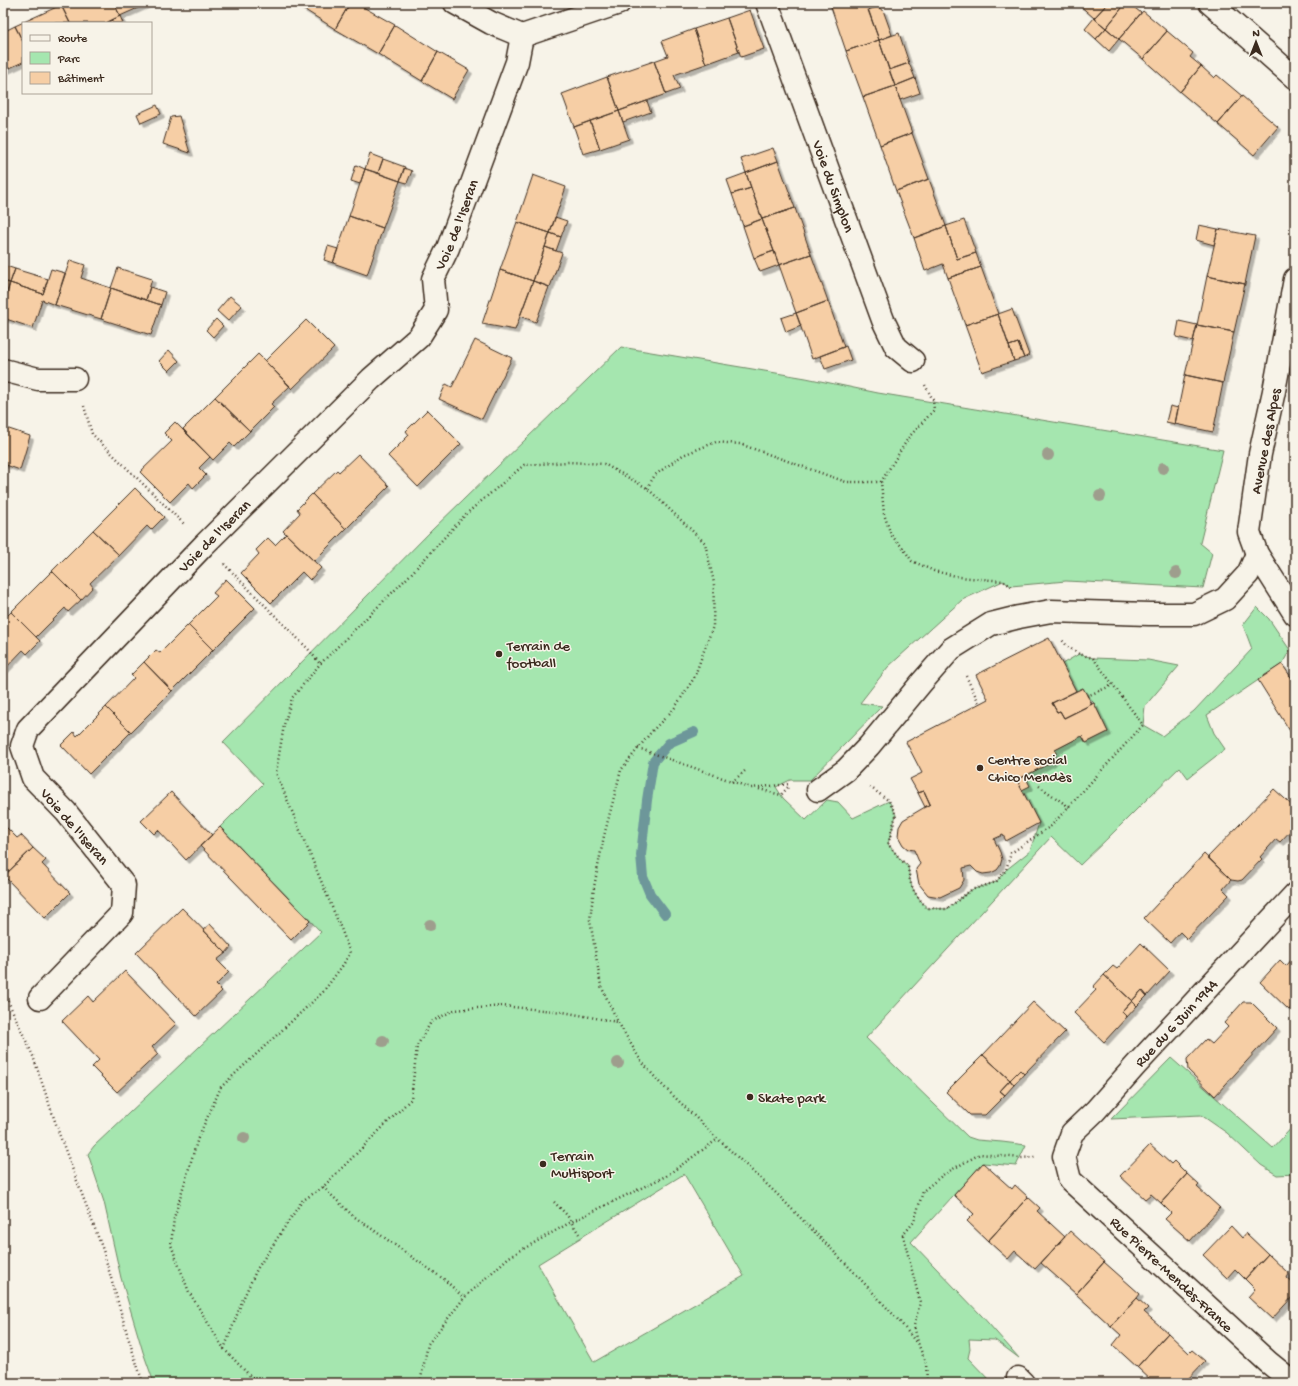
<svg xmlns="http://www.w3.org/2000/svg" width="1298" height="1386" viewBox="0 0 1298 1386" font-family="'Gochi Hand',sans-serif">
  <defs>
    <filter id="shadow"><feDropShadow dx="3.5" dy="3.5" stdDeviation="0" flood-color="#0004"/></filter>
  </defs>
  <rect width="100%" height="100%" fill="#f7f3e8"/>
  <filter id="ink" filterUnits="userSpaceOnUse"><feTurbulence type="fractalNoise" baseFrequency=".025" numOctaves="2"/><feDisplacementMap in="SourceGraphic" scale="8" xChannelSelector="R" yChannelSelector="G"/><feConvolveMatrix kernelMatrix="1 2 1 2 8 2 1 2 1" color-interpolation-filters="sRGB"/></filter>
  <g filter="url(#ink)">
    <!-- green -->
    <path fill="#a5e6af" stroke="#708866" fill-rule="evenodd" d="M621 347 806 378 878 393 1223 450 1200 543 1212 553 1203 588 1066 581 1011 586 1003 581 962 600 888 667 860 703 882 706 810 780H790L776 787 783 798 806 820 827 800 838 802 853 818 889 801 896 815 888 844 901 860 908 866C910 887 913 892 927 908L947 909 971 890 996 882 1006 870 1030 851 1039 823 1017 780 1052 762C1054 758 1057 754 1055 750L1082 736 1086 743 1108 732 1094 703 1087 696 1083 688 1076 691 1062 664 1079 654 1093 658 1148 660 1179 666 1145 706 1143 725 1162 736 1194 711 1252 649 1243 625 1257 607 1269 619 1290 650 1282 664 1207 715 1214 733 1225 749 1188 778 1180 767C1146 799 1114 833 1080 865L1051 837 866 1038 968 1137 977 1140 1002 1142 1026 1145 1016 1166 983 1163 911 1242 981 1315 1019 1358 995 1340 969 1339 970 1349 968 1358 992 1383H154L143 1352 121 1278 104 1202 88 1154 94 1146 321 932 220 827 263 784 223 742 432 530ZM684 1174 744 1276 594 1362 538 1264Z
      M1171 1058 1273 1148 1295 1124V1174L1277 1175 1261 1165 1227 1133 1201 1115 1111 1119Z"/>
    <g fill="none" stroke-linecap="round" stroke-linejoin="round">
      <!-- stream -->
      <path stroke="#6d979a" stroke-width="10" d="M665 914 650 894 643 877 641 855 647 800 653 762 669 743 694 732"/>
    </g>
    <!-- building -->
    <path fill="#f6cea5" stroke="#3b2a1e" filter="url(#shadow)" d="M65 3H114L120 16 106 23H70L61 5Z
      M114 3H149L120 16Z
      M294 3H350L335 29Z
      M350 3H356L395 25 378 54 335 29Z
      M833 3H866L879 40 846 51 830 4Z
      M1077 3H1108L1094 18Z
      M1108 3H1126L1106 28 1094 18Z
      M1126 3H1129L1141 13 1119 39 1106 28Z
      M61 5 70 23H23V42L15 26Z
      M877 7 883 10 892 35 879 40 868 10Z
      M750 10 764 49 741 57 727 18Z
      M1143 11 1167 31 1143 59 1119 39Z
      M120 16 123 23H106Z
      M727 18 739 52 706 64 694 29Z
      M1094 18 1106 28 1096 39 1085 29Z
      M395 25 438 52 422 81 378 54Z
      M15 26 23 42V62L3 71V32Z
      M1106 28 1119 39 1109 51 1096 39Z
      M694 29 706 64 674 75 680 89 666 94 654 61 668 56 662 41Z
      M1167 31 1193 53 1190 57 1201 66 1180 92 1143 59Z
      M899 33 909 63 889 70 879 40Z
      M879 40 895 86 863 97 846 51Z
      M438 52 469 70 452 99 422 81Z
      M654 61 666 94 619 111 607 77Z
      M909 63 915 78 895 86 889 70Z
      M1201 66 1214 78 1217 75 1242 96 1218 124 1180 92Z
      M607 77 619 111 574 127 562 94Z
      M915 78 920 93 900 100 895 86Z
      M895 86 912 133 880 145 863 97Z
      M1242 96 1278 127 1254 155 1218 124Z
      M647 101 651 112 623 122 619 111Z
      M157 105 161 114 141 123 137 114Z
      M619 111 629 139 600 149 590 121Z
      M179 116 190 153 163 144 171 117Z
      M590 121 600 149 583 154 574 127Z
      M912 133 929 179 896 191 880 145Z
      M773 148 778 161 746 173 741 159Z
      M370 154 383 159 378 173 365 169Z
      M383 159 405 167 400 181 378 173Z
      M778 161 795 208 762 219 746 173Z
      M356 165 365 169 360 184 351 181Z
      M404 168 412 171 407 183 400 181Z
      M365 169 400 181 383 228 349 216Z
      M746 173 751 188 732 194 727 180Z
      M533 175 566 187 550 233 517 222Z
      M929 179 946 226 914 238 896 191Z
      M751 188 762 219 743 226 732 194Z
      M795 208 811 254 779 265 762 219Z
      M349 216 383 228 367 275 333 263Z
      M555 217 567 221 561 237 550 233Z
      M762 219 774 251 754 258 743 226Z
      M964 220 976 253 957 259 946 226Z
      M517 222 550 233 533 281 500 270Z
      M1199 225 1218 229 1214 245 1196 240Z
      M946 226 957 259 976 253 981 267 948 278 943 264 925 271 914 238Z
      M1218 229 1255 236 1245 284 1207 276Z
      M550 233 561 237 556 251 545 247Z
      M328 246 338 249 333 263 324 260Z
      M545 247 562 253 550 287 533 281Z
      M774 251 779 265 760 272 754 258Z
      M811 254 828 301 796 313 779 265Z
      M70 260 85 265 81 278 111 288 101 319 55 305Z
      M3 265 15 269 10 283 3 281Z
      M981 267 998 314 965 325 948 278Z
      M118 268 152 279 146 300 111 288Z
      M15 269 48 279 43 294 10 283Z
      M51 269 65 273 55 305 42 300 33 328 3 318V306L10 283 43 294Z
      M500 270 533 281 515 330 482 324Z
      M1207 276 1245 284 1234 332 1197 325Z
      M3 281 10 283 3 306Z
      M533 281 549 287 536 322 520 316Z
      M150 287 165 292 161 305 146 300Z
      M111 288 161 305 151 335 101 319Z
      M230 296 242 306 228 321 217 311Z
      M828 301 844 347 812 359 796 313Z
      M1012 309 1029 355 1024 358 1018 343 1009 346 998 314Z
      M796 313 801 326 786 332 781 318Z
      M998 314 1014 361 982 372 965 325Z
      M216 319 223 326 213 337 206 330Z
      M306 320 334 348 292 389 265 361Z
      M1179 321 1197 325 1193 341 1176 337Z
      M1197 325 1234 332 1223 383 1185 375Z
      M475 340 512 358 482 419 439 399 446 384 452 387Z
      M1018 343 1024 358 1014 361 1009 346Z
      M846 346 851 360 825 369 820 356Z
      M169 350 179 361 169 371 159 361Z
      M258 354 290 386 271 404 274 407 250 431 215 397Z
      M1185 375 1223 383 1213 432 1175 424Z
      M215 397 250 431 234 447 230 443 213 460 183 429Z
      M1170 406 1178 408 1175 424 1166 422Z
      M427 410 461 444 418 487 388 456 409 435 406 431Z
      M175 422 210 457 199 468 206 475 193 488 189 483 170 502 140 472 172 441 164 433Z
      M3 427 30 436 20 470 3 464Z
      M358 454 389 486 346 529 312 494 337 470 339 472Z
      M135 488 164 517 151 530 147 526 119 555 93 530Z
      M312 494 346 529 314 561 283 531 300 513 297 509Z
      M93 530 119 555 90 583 93 587 81 600 52 571Z
      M286 534 321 568 310 580 302 572 271 603 241 573 259 554 256 550 268 538 275 545Z
      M52 571 81 600 68 612 65 608 36 637 11 612Z
      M226 579 255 608 213 650 188 625 217 596 213 593Z
      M11 612 40 641 27 654 23 650 3 671V620Z
      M188 625 213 650 172 691 144 662 156 650 160 653Z
      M1049 638 1076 691 1052 703 1057 712 1060 711 1064 718 1094 703 1108 732 1086 743 1082 736 1055 750 1056 752 1055 757 1052 762 1017 780 1039 823 1006 841 1003 835 994 839 1000 852 1002 859 1000 866 997 870 991 873 983 874 977 872 971 866 963 868 964 880 959 888 940 897 928 895 919 884 916 869 920 864 914 850 908 849 903 845 898 836 899 827 903 820 930 804 924 791 918 793 910 779 922 773 906 742 988 699 976 675Z
      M144 662 172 691 131 732 106 707 134 678 131 675Z
      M1282 664 1295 683V739L1258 680Z
      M1083 688 1092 704 1064 718 1060 711 1057 712 1052 703Z
      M106 707 131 732 89 774 61 745 74 732 77 736Z
      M1025 776 1030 786 1022 790 1017 780Z
      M1274 789 1295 808V826L1280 842 1276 839 1260 857 1262 859 1242 880 1238 881 1231 880 1208 857Z
      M924 791 930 804 925 807 918 793Z
      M171 792 212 835 186 860 158 830 154 834 141 821Z
      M3 824 17 838 21 835 33 848 4 876 3 875Z
      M220 827 310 921 291 940 200 846Z
      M33 848 46 860 42 864 70 893 45 918 4 876Z
      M1204 854 1231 880 1223 889 1229 895 1187 939 1180 932 1170 943 1144 918Z
      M182 908 226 953 217 960 229 972 216 985 222 991 196 1016 136 953Z
      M210 924 231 947 226 953 203 930Z
      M1141 943 1170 971 1147 996 1142 990 1132 1001 1104 975 1113 966 1117 969Z
      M1295 956V1003L1289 1010 1260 982 1280 960 1286 966Z
      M125 971 176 1024 152 1047 158 1054 117 1092 92 1067 99 1060 62 1021 88 996 93 1002Z
      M1104 975 1132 1001 1122 1012 1127 1017 1104 1042 1074 1013 1096 990 1093 987Z
      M1142 990 1147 996 1137 1006 1132 1001Z
      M1132 1001 1137 1006 1127 1017 1122 1012Z
      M1033 1002 1065 1032 1024 1074 1020 1070 1010 1080 983 1055Z
      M1243 1002H1251L1277 1028 1215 1096 1188 1070 1187 1059 1206 1039 1212 1044 1228 1027 1224 1023Z
      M983 1055 1010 1080 1000 1091 1005 1095 985 1115H970L946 1092Z
      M1020 1070 1024 1074 1014 1085 1010 1080Z
      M1010 1080 1014 1085 1005 1095 1000 1091Z
      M1150 1145 1171 1164 1174 1161 1187 1174 1161 1203 1151 1194 1145 1199 1120 1176Z
      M983 1163 1012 1189 1015 1185 1028 1197 988 1241 967 1221 974 1214 954 1195Z
      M1187 1174 1199 1185 1197 1187 1220 1208 1190 1241 1165 1219 1171 1213 1161 1203Z
      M1028 1197 1040 1208 1037 1211 1065 1237 1035 1269 1015 1251 1008 1259 988 1241Z
      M1231 1226 1242 1238 1246 1233 1268 1254 1245 1279 1235 1269 1227 1278 1203 1255Z
      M1070 1231 1104 1262 1076 1294 1041 1263Z
      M1268 1254 1289 1274 1287 1278 1295 1285V1294L1272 1319 1248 1297 1255 1289 1245 1279Z
      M1104 1262 1140 1294 1137 1298 1111 1326 1076 1294Z
      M1137 1298 1148 1308 1144 1312 1168 1333 1137 1367 1113 1345 1121 1335 1111 1326Z
      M1168 1333 1189 1353 1192 1350 1205 1361 1184 1383H1174L1170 1379 1166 1383H1154L1137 1367Z"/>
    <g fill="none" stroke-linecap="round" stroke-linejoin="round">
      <!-- minor casing -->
      <g stroke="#3b2a1e" stroke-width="25">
        <g id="minor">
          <path d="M455 3 491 23 522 36 619 3"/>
          <path id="s1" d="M767 3 883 320 896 347 913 361"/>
          <path d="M1210 3 1295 78"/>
          <path d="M1295 279 1274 391 1260 454 1249 532 1257 554 1295 614"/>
          <path d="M3 370 38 379H75"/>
          <path d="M818 790 846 770 869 746 922 682 951 649 991 624 1019 617 1051 611 1149 614H1194L1225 599 1248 574 1257 554"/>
          <path id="s2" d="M40 998 122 913 124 885 66 812 33 778 22 746 28 729 204 545 371 379 419 337 436 310 433 279 448 248 517 62 522 36"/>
          <path d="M1018 1378 1023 1383"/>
          <path id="s3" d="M1294 1383 1268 1362 1070 1180 1064 1156 1072 1133 1095 1111 1136 1065 1295 894"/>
        </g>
      </g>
      <!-- path -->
      <path stroke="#3b2a1e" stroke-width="2.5" stroke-dasharray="1 3" stroke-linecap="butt" d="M1290 37 1295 31
        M925 385 933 400 934 410 909 437 881 482 884 514 891 535 903 548 912 561 934 571 960 577 1003 581 1011 586 1012 589
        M84 406 92 434 185 525
        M647 488 655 475 683 455 716 442 740 444 846 482H881
        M224 564 309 650 320 664
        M966 676 979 703
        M1087 696 1113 685
        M638 748 751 788 790 784
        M732 782 746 770
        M1039 786 1069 807
        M870 787 889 801 896 815 888 844 901 860 908 866C910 887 913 892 927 908L947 909 971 890 996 882 1006 870 1011 853 1051 826 1143 725 1093 658 1079 654 1068 647 1062 640
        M759 789 781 795 789 786
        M3 990 33 1056 60 1136 103 1250 128 1337 143 1383
        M323 1187 352 1215 445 1280 464 1298
        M554 1202 567 1215 579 1234
        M224 1349 243 1299 257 1269 302 1201 323 1187 411 1099 417 1046 431 1022 454 1010 502 1006 563 1012 617 1022
        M259 1383 252 1378 224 1349 189 1292 171 1245 174 1218 198 1138 221 1087 323 992 343 965 350 953 342 931 276 773 284 725 292 698 320 664 408 577 466 514 524 465 569 462 604 464 647 488 705 543 714 583 713 626 694 678 674 709 652 731 621 770 604 836 594 887 590 920 601 986 618 1022 641 1061 659 1082 718 1139 776 1193 852 1270 901 1323 919 1346
        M420 1383 428 1344 464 1298 509 1257 571 1222 666 1176 718 1139
        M927 1383 926 1363 919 1346 914 1326 920 1302 903 1235 914 1222 923 1191 944 1174 980 1154 1021 1158 1035 1157"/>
      <!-- minor -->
      <use href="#minor" stroke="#f7f3e8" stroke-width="22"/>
    </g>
    <!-- trees -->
    <g fill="#9e9e8d">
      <circle cx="1048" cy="455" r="6"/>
      <circle cx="1163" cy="468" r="6"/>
      <circle cx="1100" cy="496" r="6"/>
      <circle cx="1176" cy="573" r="6"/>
      <circle cx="430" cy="925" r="6"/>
      <circle cx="383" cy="1041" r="6"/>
      <circle cx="618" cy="1063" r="6"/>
      <circle cx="244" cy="1138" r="6"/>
    </g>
  </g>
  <!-- markers -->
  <g fill="#3b2a1e" stroke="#f7f3e8" stroke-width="1.5">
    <circle cx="499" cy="654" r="4"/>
    <circle cx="980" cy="768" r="4"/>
    <circle cx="750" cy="1097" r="4"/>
    <circle cx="543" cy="1164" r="4"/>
  </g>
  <g text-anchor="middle" stroke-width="3" stroke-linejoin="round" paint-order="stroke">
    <!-- street labels -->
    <g font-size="15" fill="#3b2a1e" stroke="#f7f3e8">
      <text dy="5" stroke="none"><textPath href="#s1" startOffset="195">Voie du Simplon</textPath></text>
      <text dy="5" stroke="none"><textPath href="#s2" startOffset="1015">Voie de l'Iseran</textPath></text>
      <text transform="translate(1265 441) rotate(-79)" y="5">Avenue des Alpes</text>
      <text dy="5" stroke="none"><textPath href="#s2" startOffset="607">Voie de l'Iseran</textPath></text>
      <text transform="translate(75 826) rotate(49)" y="5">Voie de l'Iseran</text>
      <text dy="5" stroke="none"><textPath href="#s3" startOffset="503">Rue du 6 Juin 1944</textPath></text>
      <text transform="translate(1172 1274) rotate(43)" y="5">Rue Pierre-Mendès-France</text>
    </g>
    <!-- poi labels -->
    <g font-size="15" fill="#3b2a1e" stroke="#f7f3e8" text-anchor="start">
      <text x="507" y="650">Terrain de<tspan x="507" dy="17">football</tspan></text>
      <text x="988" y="764">Centre social<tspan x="988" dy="17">Chico Mendès</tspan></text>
      <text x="758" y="1102">Skate park</text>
      <text x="551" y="1160">Terrain<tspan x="551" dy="17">Multisport</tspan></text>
    </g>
  </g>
  <!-- margin -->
  <rect width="1298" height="1386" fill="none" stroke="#f7f3e8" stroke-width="16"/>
  <rect x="8" y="8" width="1282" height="1370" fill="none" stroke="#3b2a1e" stroke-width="1.5" filter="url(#ink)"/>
  <!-- legend -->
  <rect x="22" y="22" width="130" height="72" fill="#f7f3e8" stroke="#aca397"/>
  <rect x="30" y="35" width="20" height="6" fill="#f7f3e8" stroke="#aca397"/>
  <text x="58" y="42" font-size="12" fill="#3b2a1e">Route</text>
  <rect x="30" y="52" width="20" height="12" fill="#a5e6af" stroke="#aca397"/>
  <text x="58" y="62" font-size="12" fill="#3b2a1e">Parc</text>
  <rect x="30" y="72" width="20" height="12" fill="#f6cea5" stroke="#aca397"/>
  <text x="58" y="82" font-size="12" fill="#3b2a1e">Bâtiment</text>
  <!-- north arrow -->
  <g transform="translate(1256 42)" stroke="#f7f3e8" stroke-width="3" paint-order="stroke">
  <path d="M0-3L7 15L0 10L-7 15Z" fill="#3b2a1e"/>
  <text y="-6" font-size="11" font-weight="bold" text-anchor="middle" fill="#3b2a1e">N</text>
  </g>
</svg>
